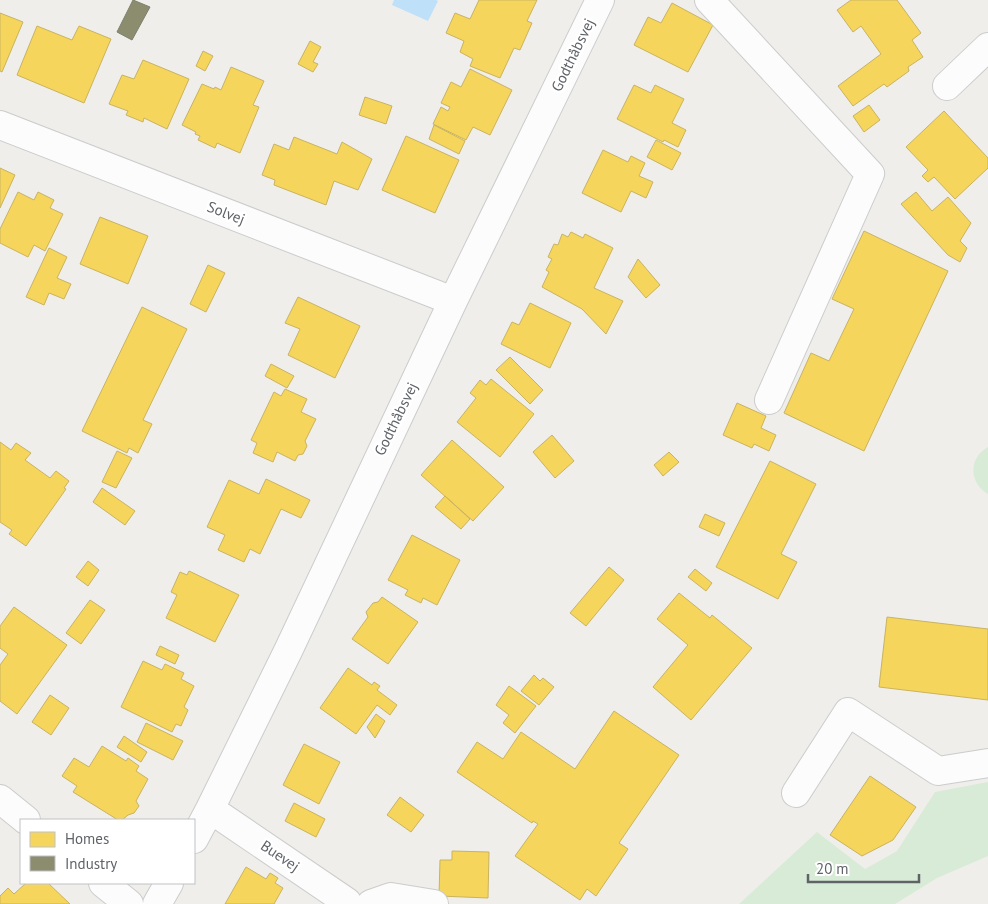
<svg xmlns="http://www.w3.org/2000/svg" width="988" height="904" viewBox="0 0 988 904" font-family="'PT Sans',sans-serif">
  <rect width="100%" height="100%" fill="#efeeea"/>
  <!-- green -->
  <path fill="#d8ebd6" d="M988 447V494C969 483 968 458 988 447Z
    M988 782V856L937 878 895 904H739L817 832 865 869 897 851 935 792Z"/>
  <!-- water -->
  <path fill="#bfe0f9" d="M394 0H436L438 1 428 21 392 5Z"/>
  <!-- homes -->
  <path fill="#f6d55c" stroke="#c9b360" d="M479 0H537L527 21 532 23 520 50 514 48 500 78 470 66 473 59 460 52 464 41 446 33 455 13 470 19Z
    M851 0H897L921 33 912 40 923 57 908 67 909 71 887 87 884 84 853 106 838 86 881 54 861 26 853 32 837 10Z
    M672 3 713 25 688 72 634 45 648 17 661 23Z
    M0 13 23 22 2 72 0 71Z
    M37 26 72 40 79 26 111 39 84 103 17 75Z
    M310 41 321 47 313 62 318 64 313 72 298 64Z
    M203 51 213 56 205 71 196 66Z
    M143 60 189 79 167 129 144 118 143 122 126 115 128 111 109 104 122 75 134 79Z
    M231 67 264 81 253 105 259 107 240 153 217 143 215 148 198 140 200 136 195 134 196 132 182 125 202 84 214 89 215 87 221 90Z
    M470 69 512 90 490 135 473 127 466 140 433 124 441 107 448 111 450 107 441 103 451 82 461 87Z
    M634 85 651 93 655 85 684 99 672 123 686 130 678 147 664 140 663 142 617 119Z
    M365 97 392 106 386 124 359 115Z
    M869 105 880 120 864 132 853 116Z
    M944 111 988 158V168L955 199 934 177 928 182 922 176 928 170 906 147Z
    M434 125 465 141 459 154 429 139Z
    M406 136 459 160 435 213 382 190Z
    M294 137 337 154 342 142 372 159 358 190 334 181 326 205 274 185 275 180 262 175 274 144 289 150Z
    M656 140 681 153 672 170 647 157Z
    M603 150 628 162 631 156 645 163 639 176 653 182 646 198 631 191 621 212 582 193Z
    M0 168 15 175 0 208Z
    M18 192 34 200 38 192 54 200 50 208 63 214 45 251 34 245 28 257 0 243V229Z
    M916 192 932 211 948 197 971 223 960 241 967 248 960 262 948 255 901 204Z
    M100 217 148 236 128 284 80 264Z
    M864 231 948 271 864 451 784 413 811 353 829 361 854 309 832 299Z
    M571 232 583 238 585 234 613 248 594 288 623 301 606 334 582 309 542 287 549 272 546 270 552 259 548 257 554 244 558 245 562 234 568 237Z
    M49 248 67 257 57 278 71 284 64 299 49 293 44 305 26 297Z
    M638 259 660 285 646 298 628 277Z
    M208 265 225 273 206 312 190 304Z
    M298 297 360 326 335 378 288 355 300 329 285 323Z
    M530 303 571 323 550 368 501 344 512 322 519 325Z
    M142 307 187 329 143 420 152 424 138 453 129 448 127 453 82 431Z
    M510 357 543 390 530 404 496 370Z
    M271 364 294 376 287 388 265 376Z
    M491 379 534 414 500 457 457 422 476 398 470 393 480 380 486 385Z
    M285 389 307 399 301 412 316 419 305 441 307 446 303 454 298 455 295 461 277 452 273 462 253 453 257 443 251 440 274 392 281 396Z
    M737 403 766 416 761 428 776 435 769 451 754 444 752 448 723 435Z
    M552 435 574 461 555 478 533 452Z
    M452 440 504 487 473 521 421 475Z
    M0 442 11 450 16 443 31 453 25 460 50 478 56 471 69 481 64 488 66 489 26 546 9 534 12 530 0 522Z
    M117 451 132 458 116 488 102 482Z
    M669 452 679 462 663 476 654 465Z
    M770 461 816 484 781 554 797 562 778 599 716 567Z
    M266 479 310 500 301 518 281 509 260 554 250 549 244 562 218 550 225 535 207 527 229 480 259 494Z
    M102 488 135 511 125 525 93 502Z
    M445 496 470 519 461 529 435 507Z
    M705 514 725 523 719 536 699 527Z
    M412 535 460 560 437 605 423 598 421 603 405 595 408 590 388 580Z
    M88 561 99 570 88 586 76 577Z
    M609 567 624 580 586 626 570 613Z
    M695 569 712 583 706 591 688 577Z
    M189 571 239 595 215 642 166 618 177 595 171 592 180 572 187 575Z
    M679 593 710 618 712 615 752 648 691 720 653 687 688 645 657 619Z
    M382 597 418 622 388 664 352 639 368 617 366 612 373 603 378 602Z
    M90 600 105 610 81 644 66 633Z
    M14 607 67 645 17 714 0 701V665L8 654 0 648V626Z
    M887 617 988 629V700L879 687Z
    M160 646 179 655 175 664 156 655Z
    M143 661 162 670 165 664 184 673 181 679 194 686 184 707 188 710 181 726 176 724 172 732 121 707Z
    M348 668 372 685 374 682 380 686 377 690 397 705 390 715 377 705 356 734 320 708Z
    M534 675 540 681 543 678 554 687 539 705 521 691Z
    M509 686 536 706 515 733 503 723 509 715 496 705Z
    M50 695 69 708 51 735 32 722Z
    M614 711 679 755 619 843 628 849 596 896 587 889 580 900 515 856 538 824 533 821 532 823 457 772 477 742 503 759 521 732 575 769Z
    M376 714 385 721 375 738 367 727Z
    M146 723 183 741 173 760 137 742Z
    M124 736 147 752 141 762 117 747Z
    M304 744 340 762 319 804 283 785Z
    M102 746 126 761 128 758 139 766 136 771 148 779 136 801 139 806 134 813 128 815 122 820H118L73 792 77 786 62 776 74 758 89 767Z
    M870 776 916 807 893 840 862 856 830 835Z
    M400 797 424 815 411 832 387 815Z
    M294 803 325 819 316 837 285 821Z
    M452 851 489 852 488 898 439 896 440 860H452Z
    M246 867 266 879 270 873 278 878 275 883 283 888 274 904H225Z
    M26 883H48L70 904H0V896L8 888 14 894Z"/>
  <!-- industry -->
  <path fill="#8c8c6e" stroke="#7e806c" d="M133 0 150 7 132 40 117 32Z"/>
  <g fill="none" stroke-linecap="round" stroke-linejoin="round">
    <!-- minor casing -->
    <g stroke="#cbcccc" stroke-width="30">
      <path id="minor" d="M709 0 870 174 769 400
        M947 86 988 47
        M0 125 453 301
        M796 793 848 712 938 771 988 763
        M0 799 26 820
        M210 809 347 902 348 904
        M194 839 210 809 288 651 453 301 600 0
        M103 883 129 904
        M157 904 169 883
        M371 904 391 897 434 904"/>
    </g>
    <!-- minor -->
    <use href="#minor" stroke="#fdfcfc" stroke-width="28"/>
  </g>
  <g text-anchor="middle" stroke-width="5" stroke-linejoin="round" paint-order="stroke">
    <!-- street labels -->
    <g font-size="15" fill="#5f6368" stroke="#fff">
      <text transform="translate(573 55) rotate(-64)" y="5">Godthåbsvej</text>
      <text transform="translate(226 213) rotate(21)" y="5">Solvej</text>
      <text transform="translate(396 419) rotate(-64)" y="5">Godthåbsvej</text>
      <text transform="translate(280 856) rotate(34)" y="5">Buevej</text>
    </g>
  </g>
  <!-- legend -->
  <rect x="20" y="819" width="175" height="65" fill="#ffffff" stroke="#bfc1c3"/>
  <rect x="30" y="832" width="25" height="15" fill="#f6d55c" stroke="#bfc1c3"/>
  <text x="65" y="844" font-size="15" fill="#5f6368">Homes</text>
  <rect x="30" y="856" width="25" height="15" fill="#8c8c6e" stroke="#bfc1c3"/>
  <text x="65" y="869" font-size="15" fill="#5f6368">Industry</text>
  <!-- scale -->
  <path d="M808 874v8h111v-8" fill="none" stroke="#5f6368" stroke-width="2.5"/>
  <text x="816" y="874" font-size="15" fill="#5f6368" stroke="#ffffff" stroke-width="4" paint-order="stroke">20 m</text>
</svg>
